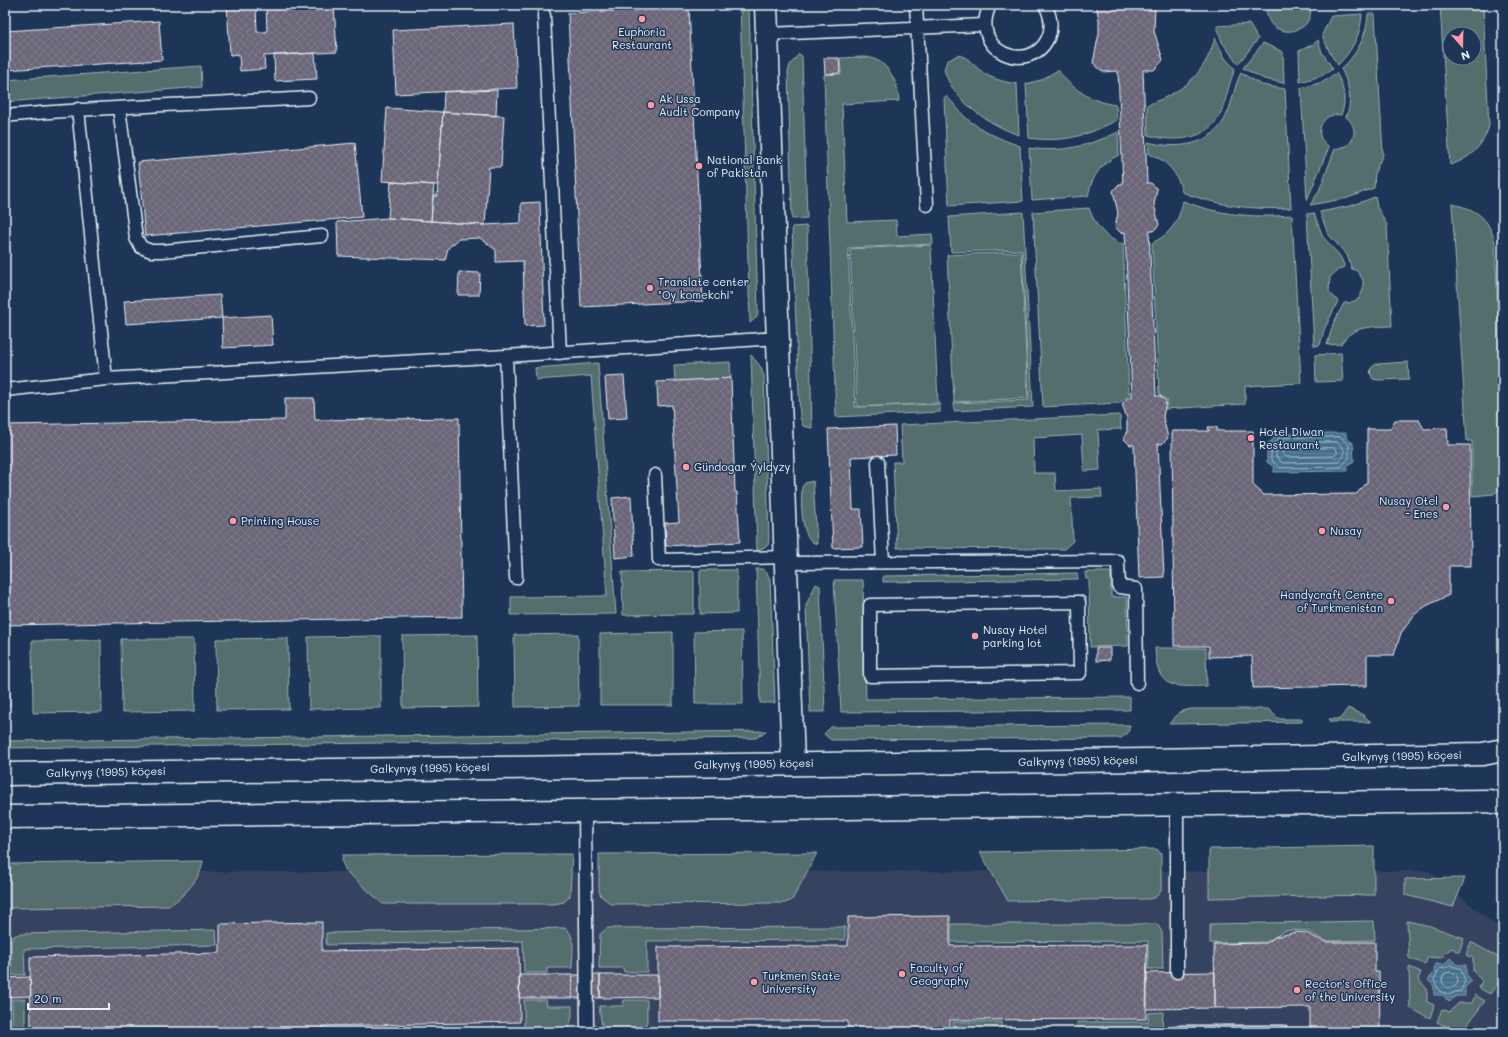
<svg xmlns="http://www.w3.org/2000/svg" width="1508" height="1037" viewBox="0 0 1508 1037" font-family="Mali,sans-serif">
  <defs>
    <pattern id="water-rules" width="6" height="5" patternUnits="userSpaceOnUse"><rect width="6" height="5" fill="#456f8c"/><path d="M0 2.5h6" fill="none" stroke="#60849d"/></pattern>
    <pattern id="building-cross-hatch" width="8" height="8" patternUnits="userSpaceOnUse"><rect width="8" height="8" fill="#6a6577"/><path d="M0 0l8 8M0 8l8-8" fill="none" stroke="#7f7c8b"/></pattern>
  </defs>
  <rect width="100%" height="100%" fill="#1d3557"/>
  <filter id="ink" filterUnits="userSpaceOnUse"><feTurbulence type="fractalNoise" baseFrequency=".025" numOctaves="2"/><feDisplacementMap in="SourceGraphic" scale="8" xChannelSelector="R" yChannelSelector="G"/><feConvolveMatrix kernelMatrix="1 2 1 2 8 2 1 2 1" color-interpolation-filters="sRGB"/></filter>
  <g filter="url(#ink)">
    <!-- built -->
    <path fill="#344361" d="M1429 871 1503 931V1032H5V872Z"/>
    <!-- grass -->
    <path fill="#536e6c" stroke="#9eb0b2" fill-rule="evenodd" d="M740 5H749L758 312 757 317 750 323Z
      M1267 5H1310C1317 39 1261 41 1267 5Z
      M1440 5H1483L1489 126C1483 146 1470 159 1450 165ZM1450 34H1474V58H1450Z
      M1362 14C1361 34 1352 51 1338 65L1331 55 1322 35 1331 16Z
      M1368 14H1375L1383 154 1375 172 1374 188 1348 198 1310 205 1319 191 1335 149 1347 146C1357 137 1356 125 1346 117 1353 101 1349 84 1341 69 1357 55 1367 35 1368 14Z
      M1249 24 1258 39 1238 64 1222 42 1217 26Z
      M1215 38 1225 58 1235 69C1229 82 1227 97 1222 110 1210 141 1175 143 1148 135L1147 105C1182 92 1204 77 1215 38Z
      M1318 40 1322 52 1333 69 1321 76 1300 82 1299 51 1314 44Z
      M1263 43 1283 52 1284 83 1264 79 1243 68Z
      M799 54 802 56 807 218 792 219 788 72 790 65Z
      M958 55C969 57 973 65 981 71 991 79 1004 82 1017 84L1019 135C990 125 952 101 944 69L947 61Z
      M863 57C886 57 898 80 899 101L842 104 847 222 896 220 897 236 932 234 933 244 848 248 855 407 940 404V412L836 417 824 75 841 74 840 58Z
      M201 66 202 87 5 102V80Z
      M1058 70C1072 90 1093 102 1116 105L1117 120C1087 136 1063 143 1029 138L1026 84 1041 80Z
      M1241 73 1262 85 1285 89 1291 208C1253 210 1218 206 1182 192 1178 173 1167 160 1149 154L1148 142C1178 150 1214 146 1227 114 1233 101 1234 86 1241 73Z
      M1336 73C1344 86 1347 101 1341 115 1326 112 1316 126 1321 139L1329 147 1307 200 1301 88 1323 82Z
      M946 96C953 102 959 111 965 117 981 131 1000 139 1020 146L1023 201 949 206 944 98Z
      M1118 132 1119 155C1100 164 1092 177 1088 196L1032 200 1029 148C1061 153 1089 146 1118 132Z
      M1375 197 1377 207 1387 225 1392 326C1373 327 1352 325 1341 344L1327 345 1333 324 1344 303H1349L1359 299 1363 290V280L1357 271 1352 269 1347 255 1328 234 1320 212 1350 206Z
      M1183 201C1218 215 1254 218 1292 215L1301 383 1245 386V404L1165 409 1168 401 1159 394 1152 243C1171 234 1179 221 1183 201Z
      M1452 204C1477 209 1488 217 1495 242L1503 423V486L1494 494 1472 496V441H1467Z
      M1089 208C1095 225 1104 238 1123 244L1129 394 1120 403 1043 407 1033 212Z
      M1023 212 1033 407 954 411V403L1029 400 1022 250 951 252 949 217Z
      M1314 213 1323 237 1340 256 1345 267 1338 270 1330 277 1329 292 1338 301 1324 330 1320 345 1314 346 1307 214Z
      M807 226 812 428 803 426 800 417 792 227Z
      M931 245 938 403 857 407 850 249Z
      M1021 252 1028 398 954 402 947 255Z
      M1341 353 1343 381 1316 382 1315 355Z
      M751 355 760 366 764 376 769 538 768 545 757 551Z
      M730 362 731 378 675 381 674 365Z
      M1408 362 1409 379 1378 380 1373 379C1369 372 1369 367 1377 364Z
      M598 363 616 614 511 615V597L607 596 591 376 536 380 535 368Z
      M1120 415 1121 429 1098 430 1100 470 1084 471 1082 435 1033 438 1034 473H1055L1056 491 1101 489 1102 497 1071 498 1073 541 1064 549 897 548 893 462H902L900 425Z
      M813 481 817 544C800 540 801 502 802 487L805 483Z
      M756 569H762L767 573 770 579 775 703H760Z
      M700 570H737V613L700 614Z
      M694 571V614L623 615 622 572Z
      M1085 572H1111V597H1127L1128 646 1090 647 1089 579H1086Z
      M1077 573 1078 579 883 582V576Z
      M834 580H863L866 699 1130 697V710L841 712Z
      M816 584 820 586 825 712H810L806 605Z
      M742 631 743 704H695L694 632Z
      M673 632V705H600V634Z
      M578 634 579 706 515 707 514 635Z
      M477 635 478 707 403 708 402 636Z
      M381 636V708L309 709 308 637Z
      M288 638 289 709 217 710 216 639Z
      M121 639H194L195 711 122 712Z
      M101 640 102 712 33 713 32 641Z
      M5 641H9L10 706H5Z
      M1155 648H1206L1207 686C1171 687 1157 689 1155 648Z
      M1348 708 1363 715 1371 722H1330L1329 719H1340Z
      M1190 709H1268L1279 719H1302V722L1169 724 1180 712Z
      M1130 725 1128 733 1121 738 831 740 824 734 831 727Z
      M766 731 756 738 5 748V741Z
      M1374 846V895L1209 898V849Z
      M1157 849 1161 854V891L1156 897 1149 899 1008 901 980 852Z
      M817 853 792 900 785 903 611 904 601 896 599 891V854Z
      M572 854 570 896 564 902 554 904H383L346 871 342 862 343 855Z
      M203 861C202 877 182 899 168 906L9 908V864Z
      M1465 878 1453 907 1405 895V879Z
      M1374 921 1375 940 1326 941 1307 931 1295 930 1285 931 1266 942 1210 943V924Z
      M1407 921 1430 926 1464 938 1459 952 1451 948 1441 958 1428 957 1425 964 1409 958Z
      M951 924H1157L1162 932 1163 969H1148V941L951 942Z
      M845 927V940L647 941V972H624L623 968H599L600 934 608 928Z
      M564 928C577 933 572 956 572 968H547V973H524L523 941 326 945V933Z
      M216 930 217 945 24 949 25 975H12L11 941 14 936 19 934Z
      M1471 942 1503 960V976L1490 994 1479 988 1482 981 1473 971V958L1466 955Z
      M1409 967 1421 972 1418 979 1427 989V1002L1434 1005 1430 1018 1410 1008Z
      M1475 995 1485 1001 1462 1032H1457L1437 1022 1442 1009 1449 1012 1459 1003H1472Z
      M12 999H25V1032H13Z
      M524 1000H546L547 1006H572V1017L569 1027 558 1032H524Z
      M624 1000H647V1032H611L602 1027 599 1006H623Z
      M1163 1012 1162 1032H1077V1022H1148V1013Z
      M953 1022H1002V1032H953Z"/>
    <!-- water -->
    <path fill="url(#water-rules)" stroke="#86a3b7" d="M1346 433V438L1353 443 1354 461 1347 466V471L1274 472V467L1267 462V444L1274 439V434Z
      M1450 958 1457 965H1466V974L1472 981 1465 987V996H1456L1449 1002 1443 995H1434V986L1428 980 1434 973 1435 964 1444 965Z"/>
    <g fill="none" stroke-linecap="round" stroke-linejoin="round">
      <!-- shore -->
      <path stroke="#a7bdcd" stroke-width="1" d="M1341 437 1349 445V458L1341 467 1280 468 1271 460V446L1279 438Z
        M1337 442 1344 449V456L1338 462 1283 463 1276 457V449L1283 443Z
        M1334 448 1338 452 1334 456 1286 457 1282 453 1286 449Z
        M1450 965 1461 969 1465 981 1461 991 1455 992 1449 995 1439 991 1434 980 1439 969 1445 968Z
        M1442 980a8 8 0 1 1 16 0a8 8 0 1 1-16 0Z"/>
    </g>
    <!-- building -->
    <path fill="url(#building-cross-hatch)" stroke="#e8f1f8" d="M227 5H256L257 32H267L266 5H334L337 52 264 56 265 69 240 71 239 54 230 55Z
      M1096 5H1155L1154 31 1163 60 1154 70H1143L1147 183H1151L1157 189 1154 204 1159 225 1153 231H1149L1156 396H1160L1166 401 1163 417 1168 438 1162 444H1158L1164 577 1139 578 1134 445H1130L1124 439 1127 431V418L1122 404 1128 397H1132L1125 232 1121 233 1115 227 1118 213 1113 191 1119 184H1123L1118 71 1103 72 1093 63 1099 33V19Z
      M689 7 703 301 581 307 568 13Z
      M159 21 162 60 5 70V31Z
      M514 24 517 88 396 94 393 30Z
      M315 53 317 79 275 81 274 55Z
      M824 58H839L840 73 825 74Z
      M497 90 496 116 443 112 444 92Z
      M387 108 443 112 438 185 382 181Z
      M443 112 504 116 501 167H489L485 225 431 221 433 196H437Z
      M355 143 362 217 145 236 138 162Z
      M391 182 434 185 431 221 388 218Z
      M540 202 544 325 525 326 523 261 496 262V250L480 238 459 239 448 248 445 260 338 256 337 222 388 218 485 225 521 223V203Z
      M459 272 480 273 479 295H458Z
      M220 295 222 318 126 324 124 301Z
      M271 315 273 345 223 348 222 318Z
      M624 376 627 418 608 419 605 377Z
      M731 378 735 492H737L740 542 666 546 665 523 679 522 672 405 658 406 657 382Z
      M285 398H314L315 420 459 418 462 617 5 625V425L285 420Z
      M1395 420H1419L1424 429 1447 428 1448 445H1470L1471 566H1449V595L1426 606 1415 614 1401 633 1394 655H1367V686L1253 688 1252 656 1209 657V646H1174L1172 431H1209L1208 427H1217V431H1253V485L1264 495 1356 494 1367 483V429H1390Z
      M895 426 896 455 851 457 853 509H861L863 547 833 548 828 429Z
      M631 496 634 556 615 558 612 498Z
      M1096 648H1110V660L1096 661Z
      M950 916V946L1147 945 1146 1019 950 1020V1032H848V1021H658V947L848 946V917Z
      M322 922V951L519 948 520 1022 323 1026 324 1032H222V1028L31 1031 30 957 220 953V924Z
      M1296 932 1306 933 1325 942H1375V972H1379L1380 1032H1310V1007L1215 1008 1214 944 1267 943 1275 937Z
      M1215 972V1008L1147 1009V973Z
      M519 975H572V998H519Z
      M572 975H600V998H572Z
      M600 975H658V997L600 998Z
      M30 977 31 996 5 997V978Z"/>
    <g fill="none" stroke-linecap="round" stroke-linejoin="round">
      <!-- service casing -->
      <g stroke="#e8f1f8" stroke-width="15">
        <path id="service" d="M916 5 927 205
          M990 5C968 52 1030 76 1048 38 1053 26 1051 16 1045 5
          M544 15 560 353
          M767 34 984 25
          M119 108 136 238 141 247 151 251H162L322 236
          M78 109 106 379
          M5 116C106 106 208 104 309 98
          M506 356 516 578
          M5 390 106 379 506 356 778 338
          M878 462 883 562
          M655 475 659 560 786 557
          M786 563 1118 561 1119 587 1136 589 1137 683
          M1079 602 1080 673 870 676V605Z
          M585 811 587 1032
          M1177 972V804
          M1176 1032H1283"/>
      </g>
      <!-- minor casing -->
      <g stroke="#e8f1f8" stroke-width="25">
        <path id="minor" d="M766 5 793 764"/>
      </g>
      <!-- secondary casing -->
      <g stroke="#e8f1f8" stroke-width="25">
        <path id="secondary" d="M5 774 1146 760 1483 754 1503 750
          M5 817 1489 801 1503 804"/>
      </g>
      <!-- service -->
      <use href="#service" stroke="#1d3557" stroke-width="12"/>
      <!-- minor -->
      <use href="#minor" stroke="#1d3557" stroke-width="22"/>
      <!-- secondary -->
      <use href="#secondary" stroke="#1d3557" stroke-width="22"/>
    </g>
  </g>
  <!-- markers -->
  <g fill="#ff9aa2" stroke="#1d3557" stroke-width="1.5">
    <circle cx="642" cy="19" r="4"/>
    <circle cx="651" cy="105" r="4"/>
    <circle cx="699" cy="166" r="4"/>
    <circle cx="650" cy="288" r="4"/>
    <circle cx="1251" cy="438" r="4"/>
    <circle cx="686" cy="467" r="4"/>
    <circle cx="1446" cy="507" r="4"/>
    <circle cx="233" cy="521" r="4"/>
    <circle cx="1322" cy="531" r="4"/>
    <circle cx="1391" cy="601" r="4"/>
    <circle cx="975" cy="636" r="4"/>
    <circle cx="902" cy="974" r="4"/>
    <circle cx="754" cy="982" r="4"/>
    <circle cx="1297" cy="990" r="4"/>
  </g>
  <g text-anchor="middle" stroke-width="3" stroke-linejoin="round" paint-order="stroke">
    <!-- poi labels -->
    <g font-size="11" fill="#e8f1f8" stroke="#1d3557" text-anchor="start">
      <text x="642" y="36" text-anchor="middle">Euphoria<tspan x="642" dy="13">Restaurant</tspan></text>
      <text x="659" y="103">Ak Ussa<tspan x="659" dy="13">Audit Company</tspan></text>
      <text x="707" y="164">National Bank<tspan x="707" dy="13">of Pakistan</tspan></text>
      <text x="658" y="286">Translate center<tspan x="658" dy="13">"Oy komekchi"</tspan></text>
      <text x="1259" y="436">Hotel Diwan<tspan x="1259" dy="13">Restaurant</tspan></text>
      <text x="694" y="471">Gündogar Ýyldyzy</text>
      <text x="1438" y="505" text-anchor="end">Nusay Otel<tspan x="1438" dy="13">- Enes</tspan></text>
      <text x="241" y="525">Printing House</text>
      <text x="1330" y="535">Nusay</text>
      <text x="1383" y="599" text-anchor="end">Handycraft Centre<tspan x="1383" dy="13">of Turkmenistan</tspan></text>
      <text x="983" y="634">Nusay Hotel<tspan x="983" dy="13">parking lot</tspan></text>
      <text x="910" y="972">Faculty of<tspan x="910" dy="13">Geography</tspan></text>
      <text x="762" y="980">Turkmen State<tspan x="762" dy="13">University</tspan></text>
      <text x="1305" y="988">Rector's Office<tspan x="1305" dy="13">of the University</tspan></text>
    </g>
    <!-- street labels -->
    <g font-size="11" fill="#e8f1f8" stroke="#1d3557">
      <text transform="translate(1402 756) rotate(-1)" y="4">Galkynyş (1995) köçesi</text>
      <text transform="translate(1078 761) rotate(-1)" y="4">Galkynyş (1995) köçesi</text>
      <text transform="translate(754 764) rotate(-1)" y="4">Galkynyş (1995) köçesi</text>
      <text transform="translate(430 768) rotate(-1)" y="4">Galkynyş (1995) köçesi</text>
      <text transform="translate(106 772) rotate(-1)" y="4">Galkynyş (1995) köçesi</text>
    </g>
  </g>
  <!-- margin -->
  <rect width="1508" height="1037" fill="none" stroke="#1d3557" stroke-width="20"/>
  <rect x="10" y="10" width="1488" height="1017" fill="none" stroke="#e8f1f8" stroke-width="1.5" filter="url(#ink)"/>
  <!-- north arrow -->
  <g transform="translate(1462 46) rotate(160)"><circle r="19" fill="#1d3557" stroke="#6e8097"/>
  <path d="M0-3L7 15L0 10L-7 15Z" fill="#ff9aa2"/>
  <text y="-6" font-size="11" font-weight="bold" text-anchor="middle" fill="#e8f1f8">N</text>
  </g>
  <!-- scale -->
  <path d="M28 1003v6h81v-6" fill="none" stroke="#e8f1f8" stroke-width="2"/>
  <text x="34" y="1003" font-size="12" fill="#e8f1f8" stroke="#1d3557" stroke-width="3" paint-order="stroke">20 m</text>
</svg>
